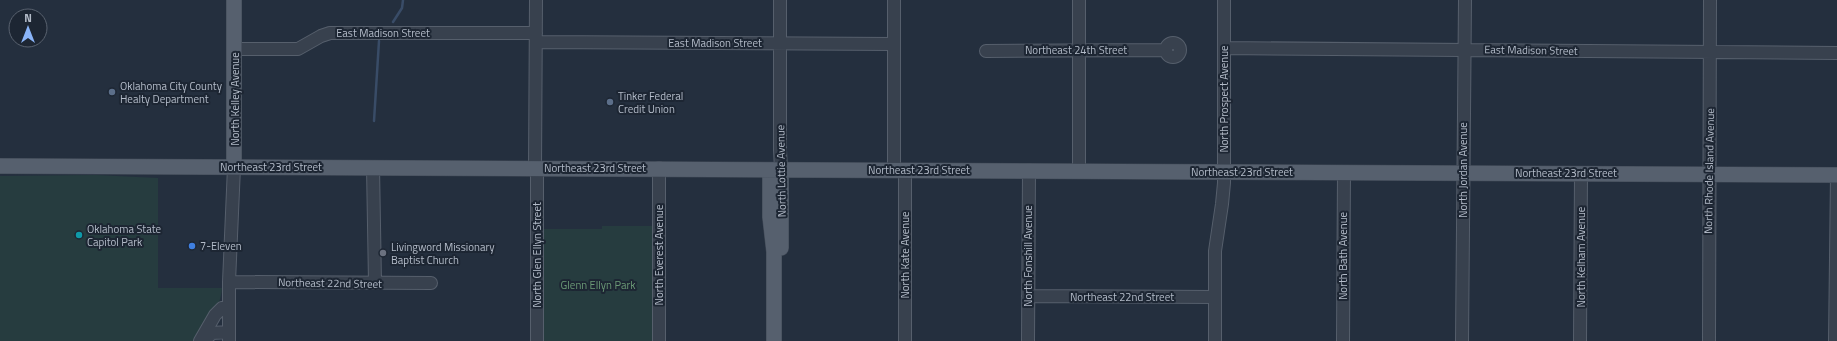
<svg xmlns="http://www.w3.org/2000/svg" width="1837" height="341" viewBox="0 0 1837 341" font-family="'Titillium Web',sans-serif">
  <rect width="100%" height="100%" fill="#242f3e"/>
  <!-- green -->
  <path fill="#263c3f" d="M96 175 158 178V288H222C221 308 206 325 195 341H0V176Z
    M602 226H655V341H542V229H602Z"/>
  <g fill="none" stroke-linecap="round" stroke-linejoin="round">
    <!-- stream -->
    <path stroke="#394c67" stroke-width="2.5" d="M393 22 402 8 403 0
      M374 121 379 41"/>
    <!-- minor casing -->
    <g stroke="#565f6c" stroke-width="14">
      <path id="minor" d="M780 0V150L781 170
        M894 0V170
        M536 42 893 44
        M1166 50a7 7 0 1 1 14 0a7 7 0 1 1-14 0Z
        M1224 48 1837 53
        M235 49H298L321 36 330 33H536
        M986 51 1165 50
        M373 167 375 283
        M535 168 536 0
        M1079 171V0
        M229 282 431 283
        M1028 296 1215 297
        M200 341 215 315 222 308 229 307
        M204 341 212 333 229 332
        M229 341V282L234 167
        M537 341V168
        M659 341V168
        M905 341V170
        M1028 341 1029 170
        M1215 341V251L1222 204 1224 183V0
        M1343 341 1344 172
        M1462 341 1465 0
        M1580 341 1581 173
        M1709 341 1710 0
        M1835 341 1837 175"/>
    </g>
    <!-- major casing -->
    <g stroke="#414a57" stroke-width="16">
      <path id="major" d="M0 166 1837 175
        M234 167V0
        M770 170V217L774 252V341
        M781 248V170"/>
    </g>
    <!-- minor -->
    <use href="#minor" stroke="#38414e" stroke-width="12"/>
    <!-- major -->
    <use href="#major" stroke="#56606e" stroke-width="15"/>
  </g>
  <!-- markers -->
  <g fill="#5c6f8a" stroke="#1d2633" stroke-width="1.5">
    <circle cx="112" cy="92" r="4"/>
    <circle cx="610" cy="102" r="4"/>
  </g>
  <circle fill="#0f9aa8" stroke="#1d2633" stroke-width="1.5" cx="79" cy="235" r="4"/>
  <circle fill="#3f7fe0" stroke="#1d2633" stroke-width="1.5" cx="192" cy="246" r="4"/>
  <circle fill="#6b7280" stroke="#1d2633" stroke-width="1.5" cx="383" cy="253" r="4"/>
  <g text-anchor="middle" stroke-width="4" stroke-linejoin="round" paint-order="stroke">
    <!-- street labels -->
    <g font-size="11" fill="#b4bcc9" stroke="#1d2633">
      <text x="383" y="37">East Madison Street</text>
      <text x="715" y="47">East Madison Street</text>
      <text x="1076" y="54">Northeast 24th Street</text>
      <text transform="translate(1531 50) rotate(1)" y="4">East Madison Street</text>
      <text transform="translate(235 99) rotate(-90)" y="4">North Kelley Avenue</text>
      <text transform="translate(1224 99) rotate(-90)" y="4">North Prospect Avenue</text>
      <text x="271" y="171">Northeast 23rd Street</text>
      <text x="595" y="172">Northeast 23rd Street</text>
      <text x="919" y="174">Northeast 23rd Street</text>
      <text transform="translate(1463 170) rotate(-90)" y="4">North Jordan Avenue</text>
      <text transform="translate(781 171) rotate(-91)" y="4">North Lottie Avenue</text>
      <text transform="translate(1709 171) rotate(-89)" y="4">North Rhode Island Avenue</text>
      <text x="1242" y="176">Northeast 23rd Street</text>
      <text x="1566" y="177">Northeast 23rd Street</text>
      <text transform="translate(537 255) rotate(-90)" y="4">North Glen Ellyn Street</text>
      <text transform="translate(659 255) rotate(-90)" y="4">North Everest Avenue</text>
      <text transform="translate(905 255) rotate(-90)" y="4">North Kate Avenue</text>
      <text transform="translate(1028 256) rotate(-90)" y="4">North Fonshill Avenue</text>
      <text transform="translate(1343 256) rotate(-90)" y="4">North Bath Avenue</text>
      <text transform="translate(1581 257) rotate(-90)" y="4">North Kelham Avenue</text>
      <text transform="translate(330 283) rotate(1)" y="4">Northeast 22nd Street</text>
      <text x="1122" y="301">Northeast 22nd Street</text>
    </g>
    <!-- poi labels -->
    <g font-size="11" fill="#b4bcc9" stroke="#1d2633" text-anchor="start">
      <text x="120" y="90">Oklahoma City County<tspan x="120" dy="13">Healty Department</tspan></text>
      <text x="618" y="100">Tinker Federal<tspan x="618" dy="13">Credit Union</tspan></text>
      <text x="87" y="233">Oklahoma State<tspan x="87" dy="13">Capitol Park</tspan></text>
      <text x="200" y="250">7-Eleven</text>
      <text x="391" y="251">Livingword Missionary<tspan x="391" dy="13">Baptist Church</tspan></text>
    </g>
    <!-- park labels -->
    <g font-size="11" fill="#6b9a76" stroke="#1d2633">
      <text x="598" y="289">Glenn Ellyn Park</text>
    </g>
  </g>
  <!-- north arrow -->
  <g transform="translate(28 28)"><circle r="19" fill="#1d2633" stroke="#59626f"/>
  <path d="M0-3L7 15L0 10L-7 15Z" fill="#8ab4f8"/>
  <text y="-6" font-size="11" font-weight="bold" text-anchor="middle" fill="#b4bcc9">N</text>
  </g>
</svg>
